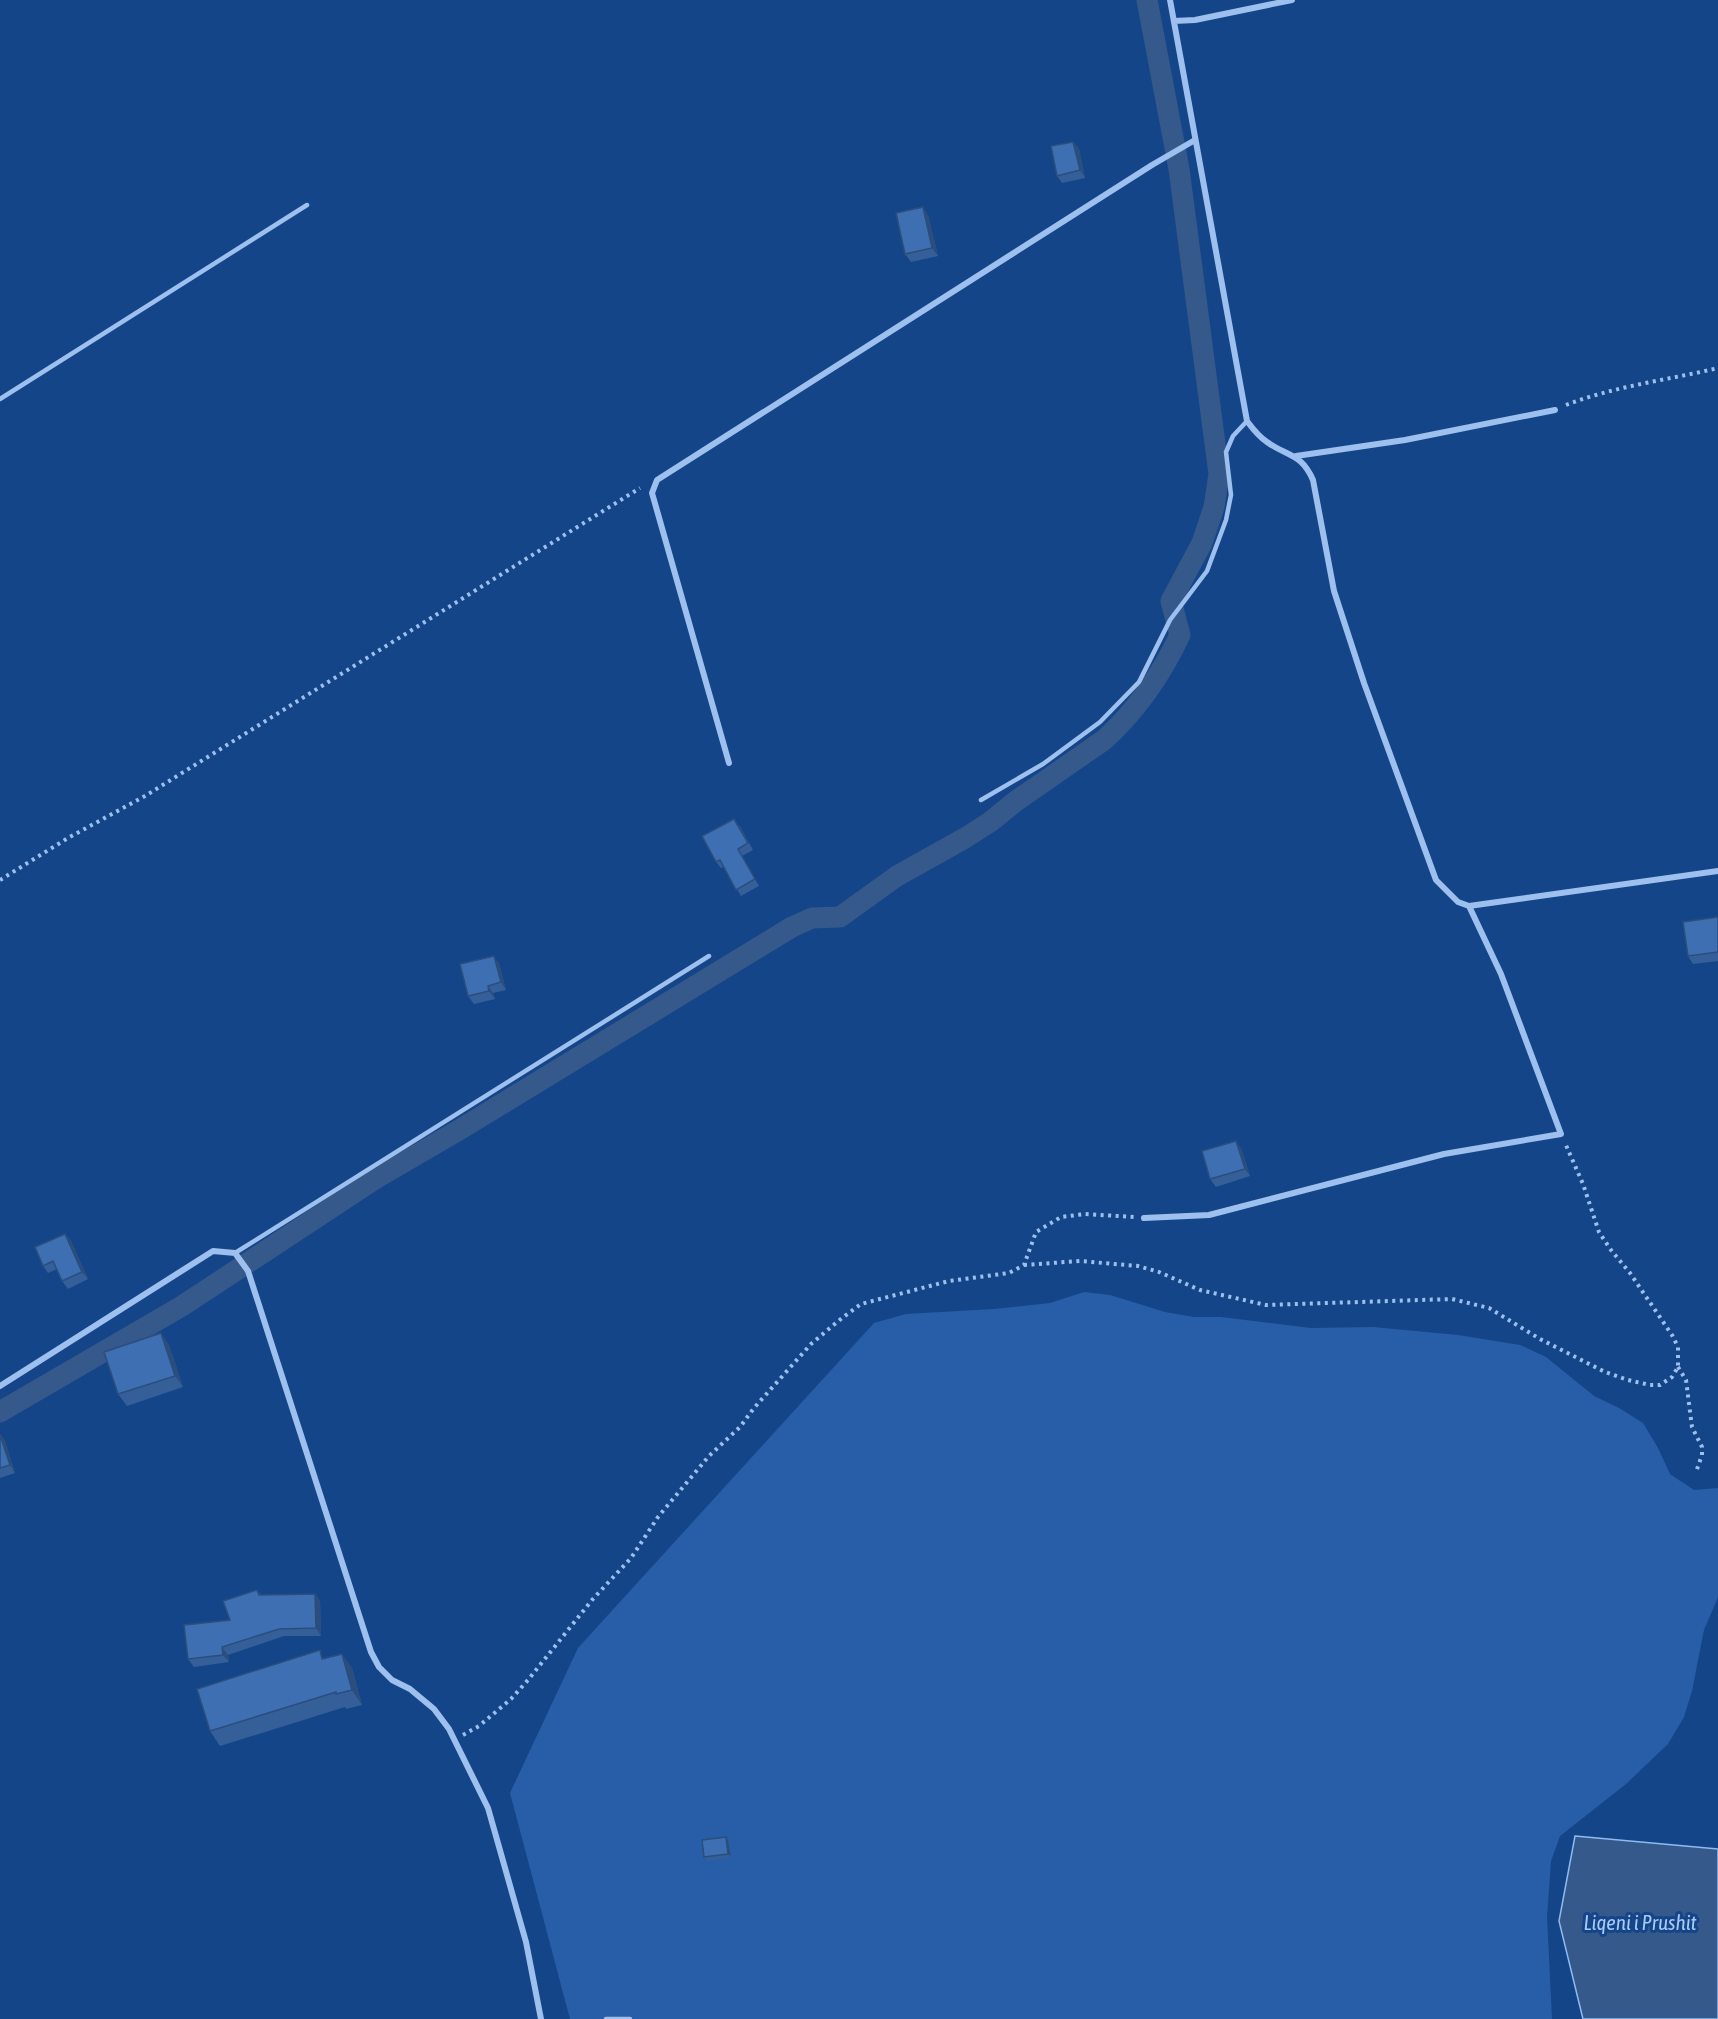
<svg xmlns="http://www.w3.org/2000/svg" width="1718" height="2019" viewBox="0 0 1718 2019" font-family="'Asap Condensed',sans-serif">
  <rect width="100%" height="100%" fill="#154589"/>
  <!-- green -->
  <path fill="#285ea8" d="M1084 1292 1110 1295 1165 1312 1194 1317H1221L1311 1328 1373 1327 1458 1335 1520 1345 1546 1357 1594 1396 1619 1408 1643 1423 1658 1448 1670 1474 1694 1490 1718 1488V1597L1704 1630 1692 1691 1684 1717 1668 1744 1626 1784 1560 1836 1551 1861 1547 1917 1552 2019H570L510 1793 578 1648 874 1323 906 1314 994 1309 1050 1303Z"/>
  <!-- water -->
  <path fill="#36598b" stroke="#8fbaf2" stroke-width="1.5" d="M1575 1836 1718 1849V2019H1583L1559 1921Z"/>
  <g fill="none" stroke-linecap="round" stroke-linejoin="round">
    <!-- canal -->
    <path stroke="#36598b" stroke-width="21" d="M0 1412 182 1306 375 1179 459 1130 792 927 812 918 840 917 897 876 965 838 990 822 1016 801 1104 740C1136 711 1162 673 1180 635L1171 601 1202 543 1214 507 1219 474 1179 169 1147 0"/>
    <!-- path -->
    <path stroke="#9dc0ef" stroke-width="4" stroke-dasharray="3 4.5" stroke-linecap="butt" d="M1566 405C1615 386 1668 380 1718 368
      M0 880 68 838 145 796 640 488
      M1024 1265 1080 1261 1138 1266 1159 1272 1200 1290 1266 1305 1452 1299 1489 1308 1540 1339 1605 1372 1628 1380 1650 1385H1660L1672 1377 1678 1367V1347L1672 1335 1630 1273 1611 1250 1599 1232 1583 1184 1565 1143
      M1678 1367 1686 1380 1692 1427 1702 1447V1455L1696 1472
      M463 1735 479 1726 511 1699 528 1680 592 1600 631 1558 658 1517 709 1456 740 1427 754 1408 811 1344 842 1318 861 1304 949 1281 1009 1273 1024 1265 1036 1232 1061 1217 1085 1214 1134 1217"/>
    <!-- service -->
    <path stroke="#9dc0ef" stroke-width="4.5" d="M0 399 307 205
      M981 800 1043 764 1100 722 1139 682 1170 620 1207 571 1226 520 1231 495 1226 452 1233 436 1247 421
      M235 1253 709 956
      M606 2019H630"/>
    <!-- minor -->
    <path stroke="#9dc0ef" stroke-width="6" d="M1170 0 1247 421C1253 429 1258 436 1267 442 1288 457 1301 453 1313 480L1334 591 1364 683 1436 880 1458 902 1469 906 1718 871
      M1174 21 1195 20 1292 0
      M1296 456 1405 440 1555 410
      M729 763 654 500 652 493 657 480 1152 165 1195 140
      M1144 1218 1209 1215 1444 1154 1561 1134 1501 974 1469 906
      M0 1386 213 1251 235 1253 248 1271 371 1652 379 1667 392 1680 410 1689 434 1709 449 1729 488 1808 526 1942 541 2019"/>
  </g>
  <!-- wall -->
  <path fill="#355f99" d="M1073 142 1079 149 1085 178 1062 183 1057 176Z
    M928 215 938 256 911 262 905 254Z
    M739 825 753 850 742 856 759 886 741 896 724 867 721 868 716 862Z
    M1718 917V961L1693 964 1688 956Z
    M499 963 506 990 493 993 495 999 474 1004 468 996Z
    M1241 1148 1250 1176 1216 1187 1210 1179Z
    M65 1234 71 1241 88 1279 68 1289 62 1281 57 1269 48 1273 43 1266Z
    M169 1345 183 1387 127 1406 118 1394Z
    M0 1434 5 1441 15 1473 0 1478Z
    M257 1590 261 1595 315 1594 320 1601 321 1636H284L228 1655 229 1662 194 1667 188 1659 230 1620Z
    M325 1658 352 1668 362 1705 346 1709 345 1707 220 1746 210 1731Z
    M726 1837 728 1840 731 1857 707 1861 704 1857Z"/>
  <!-- shaded-wall -->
  <path fill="#2b4e7d" d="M1073 142 1079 149 1085 178 1080 170Z
    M923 207 928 215 938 256 932 248Z
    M494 956 499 963 506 990 501 982Z
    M488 986 493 993 495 999 489 991Z
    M1236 1141 1241 1148 1250 1176 1245 1169Z
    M65 1234 71 1241 88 1279 82 1272Z
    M161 1333 169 1345 183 1387 175 1376Z
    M0 1434 5 1441 15 1473 10 1465Z
    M315 1594 320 1601 321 1636 316 1628Z
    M222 1647 228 1655 229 1662 223 1655Z
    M342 1654 352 1668 362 1705 352 1690Z
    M726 1837 728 1840 731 1857 728 1854Z"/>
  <!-- building -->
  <path fill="#3e6fb2" stroke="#2b4e7d" stroke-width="1.5" d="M1073 142 1080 170 1057 176 1051 146Z
    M923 207 932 248 905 254 896 213Z
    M734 819 748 843 738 849 755 879 736 890 720 860 716 862 702 836Z
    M1718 917V952L1688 956 1683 922Z
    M494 956 501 982 488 986 489 991 468 996 460 964Z
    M1236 1141 1245 1169 1210 1179 1202 1151Z
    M65 1234 82 1272 62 1281 53 1261 43 1266 35 1247Z
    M161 1333 175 1376 118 1394 104 1352Z
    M0 1435 10 1465 0 1468Z
    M257 1590 259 1595 315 1594 316 1628 279 1629 222 1647 223 1655 188 1659 184 1625 230 1620 223 1601Z
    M320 1650 322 1659 342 1654 352 1690 336 1694V1692L210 1731 197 1689Z
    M726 1837 728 1854 704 1857 702 1840Z"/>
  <g text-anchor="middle" stroke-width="6" stroke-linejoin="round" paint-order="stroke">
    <!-- water labels -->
    <g font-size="21" font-style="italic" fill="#a9caf6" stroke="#154589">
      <text x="1640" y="1930">Liqeni i Prushit</text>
    </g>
  </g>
</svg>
